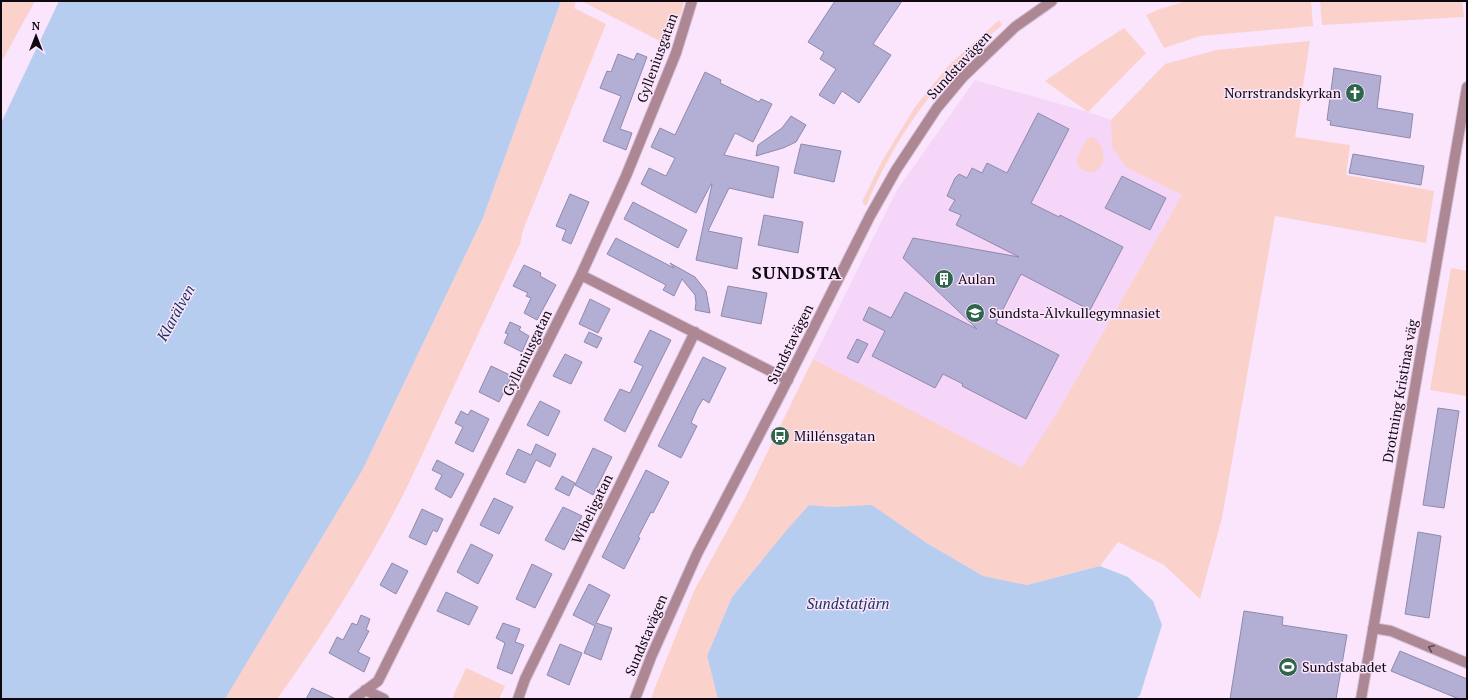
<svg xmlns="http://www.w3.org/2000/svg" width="1468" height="700" viewBox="0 0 1468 700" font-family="'PT Serif',serif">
  <rect width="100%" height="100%" fill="#fae5fc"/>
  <!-- built -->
  <path fill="#f5d6f9" d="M975 80 1088 112 1111 120 1113 147 1127 168 1182 195 1057 413 1022 469 813 359 897 190Z"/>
  <!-- green -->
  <path fill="#fad1cb" d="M1 1H35L1 63Z
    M561 1H576L574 8 606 24 523 230 520 244 409 483C372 558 326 631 277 699H225L363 469 483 218Z
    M584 1H684L681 13 668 45 583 2Z
    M1187 1H1311L1313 26 1200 36 1164 48 1146 15 1160 9Z
    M1320 1H1462L1464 17 1322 25Z
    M999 20 1002 25C984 41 961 59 946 77 913 114 885 161 866 206L862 202 882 161 915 107 948 66Z
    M1124 28 1146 53 1088 112 1045 81 1084 54Z
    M1310 41 1295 137 1350 145 1346 175 1434 191 1426 243 1275 216 1222 518 1200 599 1164 565 1118 542 1100 566 1027 585 983 576 925 542 833 507 809 505 769 552 732 597 707 656 718 699H651L656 685 694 591 744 500 813 359 1022 468 1057 413 1182 195 1127 168 1112 147 1111 120 1165 64 1217 50Z
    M1092 137C1103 143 1107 156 1100 167 1094 176 1077 173 1077 160 1078 155 1081 150 1083 145 1086 141 1086 138 1092 137Z
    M1451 268 1467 271V396L1430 390Z
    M466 668 505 686 499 699H452Z"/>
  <!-- water -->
  <path fill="#b6cdef" d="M59 1H561L483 218 363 469 225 699H1V123Z
    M809 505 833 507 872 505 925 542 983 576 1027 585 1100 566 1128 577 1153 601 1162 625 1140 695 1136 699H718L707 656 732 597 786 531Z"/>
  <!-- building -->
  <path fill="#b3aed4" stroke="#8e8aab" d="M835 1H902L873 44 891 55 859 103 842 91 834 104 819 95 836 69 820 59 824 52 808 42Z
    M637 53 647 57 620 129 632 133 626 150 603 141 621 96 600 88 607 71 611 72 618 54 634 60Z
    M1334 68 1381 76 1377 108 1413 114 1410 138 1330 125 1331 121 1327 120Z
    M705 72 721 80 720 83 759 102 761 99 772 104 753 142 735 133 724 155 779 167 773 198 729 188 708 231 742 238 737 269 696 260 712 184H711L696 213 641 184 649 168 666 176 675 158 651 147 660 128 675 135Z
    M1038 113 1069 129 1031 203 1059 217 1060 215 1123 247 1090 310 1021 274 996 323 1059 355 1026 419 962 386 963 384 943 374 935 388 872 356 885 331 863 320 869 307 891 318 905 292 977 329 903 258 913 238 1019 257 956 225 961 215 949 210 955 200 947 196 955 178 959 174 967 178 972 168 982 173 987 163 1007 173Z
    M791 116 806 125 796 142 783 148 756 156 758 145 782 128Z
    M801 144 841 151 834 182 794 173Z
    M1353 154 1424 166 1421 185 1349 173Z
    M1122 176 1166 198 1150 230 1105 208Z
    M570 194 589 202 571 244 562 240 566 230 556 226Z
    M633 202 687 230 678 248 624 219Z
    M764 215 803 222 798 253 758 245Z
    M616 238 674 268 670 263 695 277 706 291 710 313 695 310 696 303 695 295 682 279 674 296 663 290 666 285 607 254Z
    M524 265 541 273 540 276 556 285 537 320 524 313 531 298 526 296 528 293 513 286Z
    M728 286 767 293 761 324 721 316Z
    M590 299 610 309 598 333 579 324Z
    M510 322 521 327 519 330 529 336 522 352 504 343 508 334 505 333Z
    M650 330 671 340 625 432 604 420 620 389 630 393 643 366 634 362Z
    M589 332 602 338 597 348 584 342Z
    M857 339 868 344 858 363 847 358Z
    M565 354 582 362 571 384 553 376Z
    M703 357 726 368 709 403 703 399 697 409 691 423 697 426 681 458 658 446Z
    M491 366 512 376 499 402 479 392Z
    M540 401 560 411 548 436 527 425Z
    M1438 408 1459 411 1444 508 1423 505Z
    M471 410 489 419 473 452 455 443 463 427 455 423 461 411 468 415Z
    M536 444 556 454 550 467 536 460 525 483 506 474 518 449 531 455Z
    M593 448 612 457 593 495 575 485Z
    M437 460 464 474 451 498 435 489 442 475 432 470Z
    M646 470 669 482 653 513 651 512 638 537 640 538 624 569 602 557Z
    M562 476 575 483 569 496 555 489Z
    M494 498 513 507 499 534 480 525Z
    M563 507 582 516 564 550 545 540Z
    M422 509 443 519 437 532 433 530 426 545 409 537Z
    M1418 532 1441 536 1429 618 1405 614Z
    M471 544 493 555 478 584 457 572Z
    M392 563 408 571 396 594 380 585Z
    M532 564 552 574 535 608 516 599Z
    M589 584 610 595 596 623 612 628 601 660 584 653 595 626 573 615Z
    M446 592 478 607 469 625 437 611Z
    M1244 611 1283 617 1282 625 1347 635 1336 699H1230Z
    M361 615 370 619 366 630 369 631 358 652 370 658 364 672 329 653 337 637 343 640 352 623 357 625Z
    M503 623 520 629 515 642 524 645 512 674 497 668 505 643 496 638Z
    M560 644 582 653 569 685 547 675Z
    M1400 651 1467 679V699H1459L1391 671Z
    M312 688 336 699H306Z"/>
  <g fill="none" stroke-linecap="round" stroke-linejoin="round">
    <!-- minor casing -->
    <g stroke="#d5c2d6" stroke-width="12">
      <path id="minor" d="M581 275 788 380
        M1373 628 1391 631 1467 663
        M365 690 384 699
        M354 699 378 681 581 275 626 176 676 53 692 1
        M518 699 525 679 695 332
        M1361 699 1467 87"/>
    </g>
    <!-- tertiary casing -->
    <g stroke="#d5c2d6" stroke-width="12">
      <path id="tertiary" d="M635 699 651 657 697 554 781 393 870 216 896 170 937 108 962 78 1015 27 1052 1"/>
    </g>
    <!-- minor -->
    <use href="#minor" stroke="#ae8795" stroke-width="10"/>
    <!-- tertiary -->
    <use href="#tertiary" stroke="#ae8795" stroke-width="10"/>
  </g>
  <!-- one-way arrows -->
  <defs><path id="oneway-chevron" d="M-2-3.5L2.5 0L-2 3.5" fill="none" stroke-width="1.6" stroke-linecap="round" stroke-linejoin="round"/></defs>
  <use stroke="#5f4853" href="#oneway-chevron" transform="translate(1431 648) rotate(-157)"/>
  <!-- icons -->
  <defs>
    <g id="church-disc" transform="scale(1)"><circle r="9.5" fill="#2f654b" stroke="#fae5fc"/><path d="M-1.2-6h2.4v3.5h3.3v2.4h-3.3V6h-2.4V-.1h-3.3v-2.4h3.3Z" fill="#fff"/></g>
    <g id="building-disc" transform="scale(1)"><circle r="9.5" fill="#2f654b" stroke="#fae5fc"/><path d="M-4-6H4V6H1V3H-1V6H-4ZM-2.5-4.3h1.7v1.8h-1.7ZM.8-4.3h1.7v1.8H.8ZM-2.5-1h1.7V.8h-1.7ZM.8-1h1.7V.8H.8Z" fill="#fff"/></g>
    <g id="school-disc" transform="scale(1)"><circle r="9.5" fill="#2f654b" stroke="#fae5fc"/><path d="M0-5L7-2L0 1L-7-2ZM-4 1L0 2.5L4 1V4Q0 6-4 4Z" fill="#fff"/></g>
    <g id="bus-disc" transform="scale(1)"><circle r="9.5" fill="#2f654b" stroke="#fae5fc"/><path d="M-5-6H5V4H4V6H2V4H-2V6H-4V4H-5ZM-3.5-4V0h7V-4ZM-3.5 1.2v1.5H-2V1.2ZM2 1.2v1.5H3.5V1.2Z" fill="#fff"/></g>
    <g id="stadium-disc" transform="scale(1)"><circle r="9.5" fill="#2f654b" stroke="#fae5fc"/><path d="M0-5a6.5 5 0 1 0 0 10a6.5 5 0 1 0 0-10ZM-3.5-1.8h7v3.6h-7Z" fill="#fff"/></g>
  </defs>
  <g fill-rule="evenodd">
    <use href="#church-disc" x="1355" y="93"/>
    <use href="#building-disc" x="944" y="279"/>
    <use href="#school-disc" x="975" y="313"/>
    <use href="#bus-disc" x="780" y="436"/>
    <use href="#stadium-disc" x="1288" y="667"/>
  </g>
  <g text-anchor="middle" stroke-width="3" stroke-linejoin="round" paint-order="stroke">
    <!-- street labels -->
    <g font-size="14" fill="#100811" stroke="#fae5fc">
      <text transform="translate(657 58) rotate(-70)" y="5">Gylleniusgatan</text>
      <text transform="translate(959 65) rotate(-47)" y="5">Sundstavägen</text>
      <text transform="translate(790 344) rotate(-64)" y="5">Sundstavägen</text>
      <text transform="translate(527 353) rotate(-64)" y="5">Gylleniusgatan</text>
      <text transform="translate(1400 391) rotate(-80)" y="5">Drottning Kristinas väg</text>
      <text transform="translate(592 509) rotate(-64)" y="5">Wibeligatan</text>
      <text transform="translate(646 635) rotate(-67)" y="5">Sundstavägen</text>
    </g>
    <!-- poi labels -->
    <g font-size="14" fill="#100811" stroke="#fae5fc" text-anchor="start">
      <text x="1341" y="98" text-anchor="end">Norrstrandskyrkan</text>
      <text x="958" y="284">Aulan</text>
      <text x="989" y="318">Sundsta-Älvkullegymnasiet</text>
      <text x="794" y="441">Millénsgatan</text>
      <text x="1302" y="672">Sundstabadet</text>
    </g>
    <!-- water labels -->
    <g font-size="15" font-style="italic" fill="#14315b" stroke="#fae5fc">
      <text transform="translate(176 313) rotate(-61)" y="5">Klarälven</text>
      <text x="848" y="609">Sundstatjärn</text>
    </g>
    <!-- district labels -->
    <g font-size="18" font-weight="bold" letter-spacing="1" fill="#100811" stroke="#fae5fc">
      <text x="797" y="279">SUNDSTA</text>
    </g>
  </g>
  <!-- border -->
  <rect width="1468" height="700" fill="none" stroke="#100811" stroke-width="4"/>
  <!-- north arrow -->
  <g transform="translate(36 36)" stroke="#fae5fc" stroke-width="3" paint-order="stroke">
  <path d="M0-3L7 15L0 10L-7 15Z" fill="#100811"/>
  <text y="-6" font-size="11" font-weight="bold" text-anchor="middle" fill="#100811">N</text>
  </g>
</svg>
